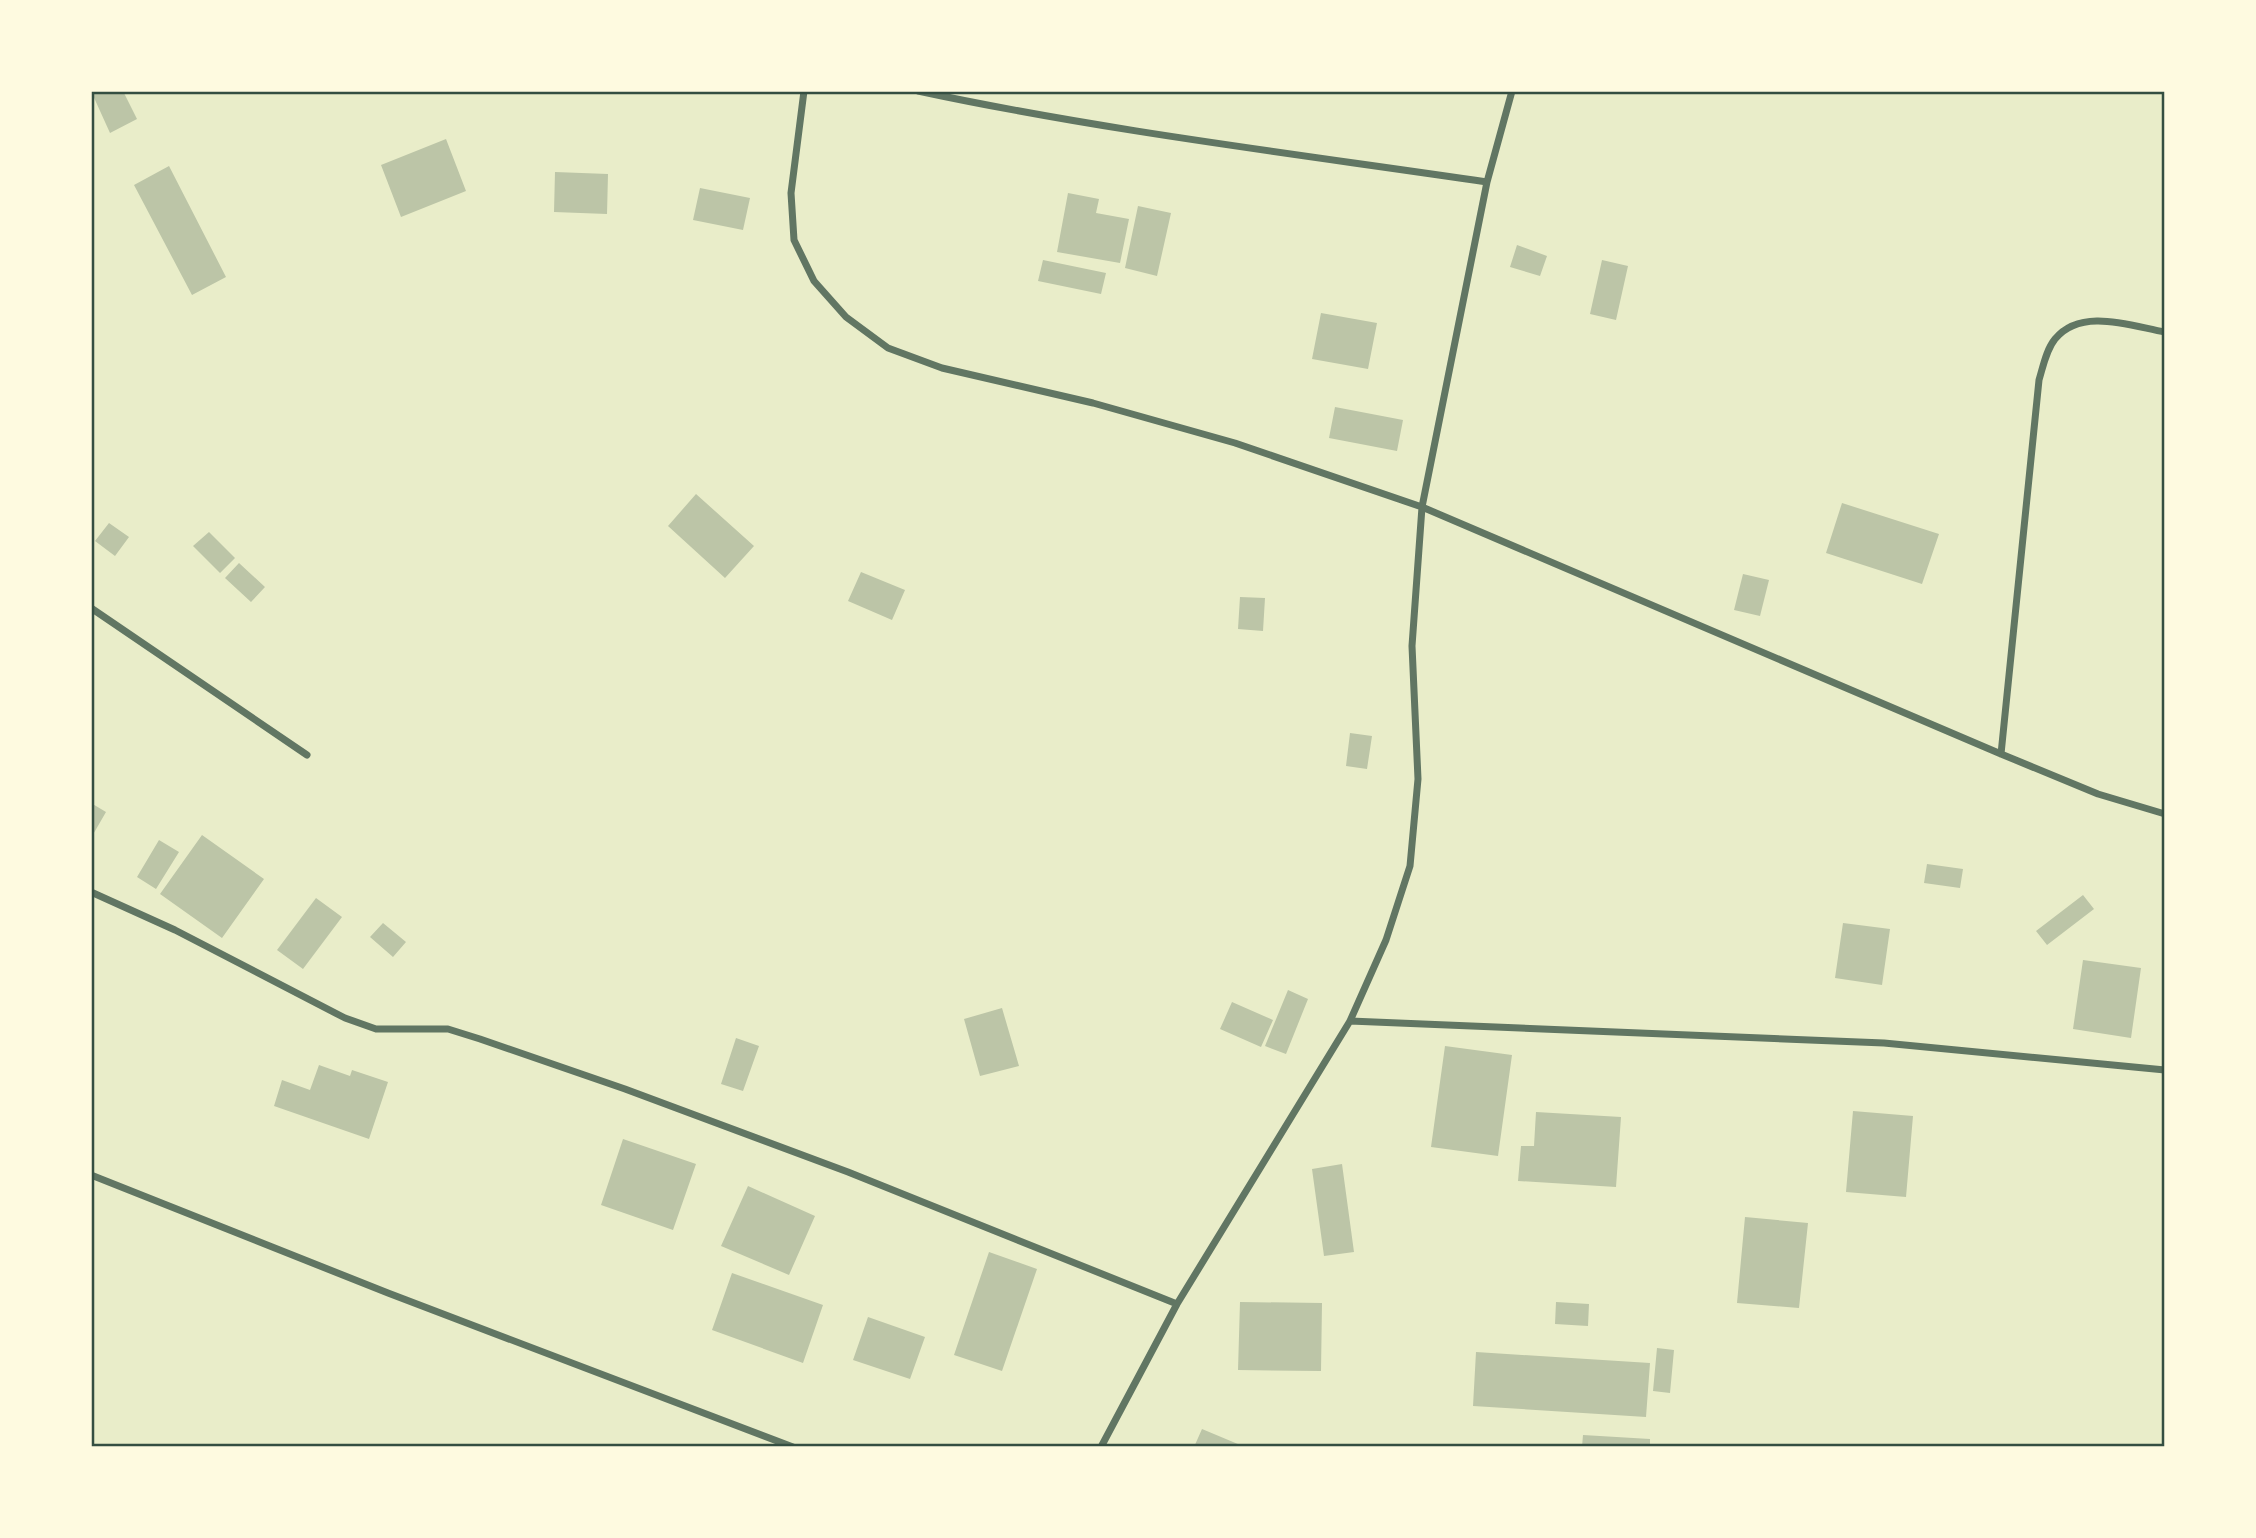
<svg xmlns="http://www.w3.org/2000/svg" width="2256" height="1538" viewBox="0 0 2256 1538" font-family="Literata,serif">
  <rect width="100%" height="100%" fill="#e9edc9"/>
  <!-- building -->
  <path fill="#bcc5a7" d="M91 91H123L137 119 110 133Z
    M446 139 466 191 401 217 381 165Z
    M169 166 226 277 192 295 134 185Z
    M555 172 608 174 607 214 554 212Z
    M700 188 750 198 743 230 693 220Z
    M1068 193 1099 199 1096 213 1129 219 1120 263 1057 252Z
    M1138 206 1171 213 1157 276 1125 268Z
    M1517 245 1547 256 1540 276 1510 267Z
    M1043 260 1106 273 1101 294 1038 281Z
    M1602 260 1628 266 1616 320 1590 314Z
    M1321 313 1377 323 1368 369 1312 359Z
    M1335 407 1403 420 1397 451 1329 438Z
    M696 494 754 546 725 578 668 526Z
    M1842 503 1939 534 1922 584 1826 553Z
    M109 523 129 537 115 556 95 541Z
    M209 532 235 558 220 573 193 546Z
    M239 563 265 587 251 602 225 578Z
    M861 572 905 590 892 620 848 601Z
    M1743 574 1769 580 1760 616 1734 610Z
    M1240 597 1265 598 1263 631 1238 629Z
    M1350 733 1372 736 1367 769 1346 766Z
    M91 803 106 812 91 838Z
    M202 835 264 879 222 938 160 894Z
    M159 840 179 852 156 889 137 877Z
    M1927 864 1963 869 1960 888 1924 883Z
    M2083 895 2094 909 2047 945 2036 931Z
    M316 898 342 917 303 969 277 950Z
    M383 923 406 942 393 957 370 937Z
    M1843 923 1890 929 1882 985 1835 978Z
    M2083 960 2141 968 2131 1038 2073 1029Z
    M1288 990 1308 999 1286 1054 1265 1046Z
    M1232 1002 1273 1020 1261 1047 1220 1029Z
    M1002 1008 1019 1066 980 1076 964 1019Z
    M736 1038 759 1046 743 1091 721 1084Z
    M1445 1046 1512 1055 1498 1156 1431 1147Z
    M319 1065 350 1076 352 1070 388 1082 369 1139 274 1106 282 1080 310 1090Z
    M1853 1111 1913 1116 1906 1197 1846 1192Z
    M1536 1112 1621 1117 1616 1187 1518 1181 1521 1146H1534Z
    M623 1139 696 1164 673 1230 601 1205Z
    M1342 1164 1354 1252 1324 1256 1312 1169Z
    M748 1186 815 1216 789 1275 721 1246Z
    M1745 1217 1808 1223 1799 1308 1737 1303Z
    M989 1252 1037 1269 1002 1371 954 1355Z
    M732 1273 823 1305 803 1363 712 1330Z
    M1240 1302 1322 1303 1321 1371 1238 1370Z
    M1556 1302 1589 1304 1588 1326 1555 1324Z
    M868 1317 925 1337 910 1379 853 1360Z
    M1657 1348 1674 1350 1670 1393 1653 1391Z
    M1476 1352 1650 1363 1646 1417 1473 1406Z
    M1202 1429 1245 1447H1194Z
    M1583 1435 1650 1439V1447H1582Z"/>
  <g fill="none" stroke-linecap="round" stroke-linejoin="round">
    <!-- minor -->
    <path stroke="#617663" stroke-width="7" d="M804 91 791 193 794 240 814 281 846 317 888 348 942 368 1093 403 1235 443 1422 507 2001 754 2098 794 2165 814
      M918 91C1105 131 1297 154 1487 182
      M91 608 307 755
      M2001 754 2039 380C2043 367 2046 350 2055 339 2081 307 2131 326 2165 332
      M91 892 175 930 345 1018 376 1029H448L480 1039 625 1089 848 1172 1177 1304
      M1350 1021 1884 1043 2165 1070
      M91 1175 388 1293 793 1447
      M1101 1447 1177 1304 1350 1021 1386 940 1410 866 1418 779 1412 646 1422 507 1487 182 1512 91"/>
  </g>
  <!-- border -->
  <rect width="2256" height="1538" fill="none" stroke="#fefae0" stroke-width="186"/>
  <rect x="93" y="93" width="2070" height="1352" fill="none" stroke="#344e41" stroke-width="2.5"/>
</svg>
